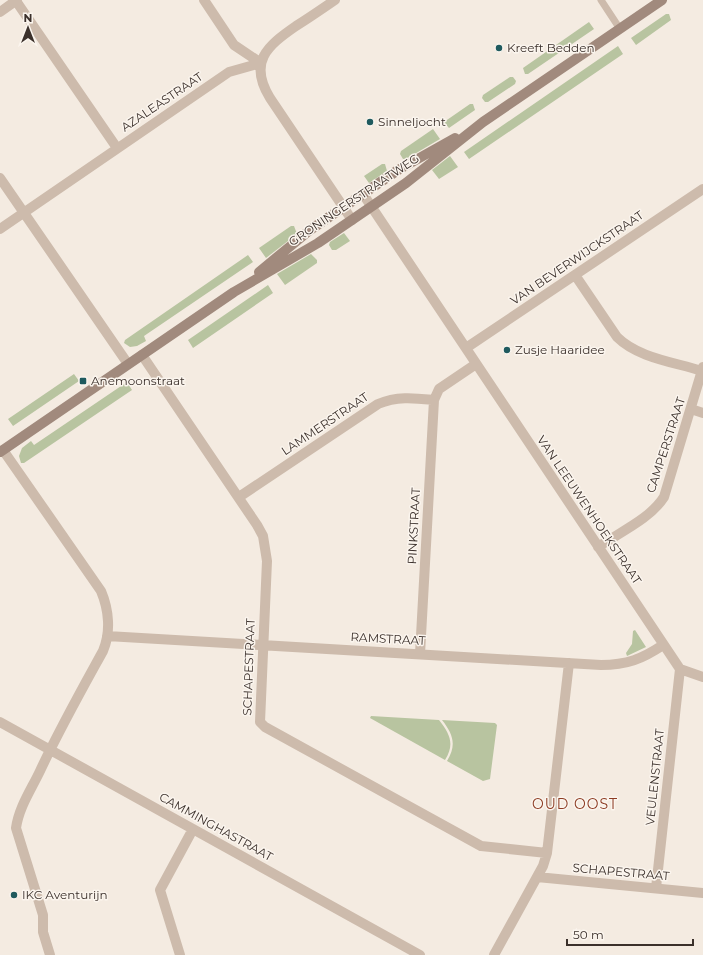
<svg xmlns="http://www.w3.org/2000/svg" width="703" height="955" viewBox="0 0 703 955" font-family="Montserrat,sans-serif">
  <rect width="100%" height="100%" fill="#f4ebe1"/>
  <!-- green -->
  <path fill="#b8c4a0" d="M666 14H669L671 20 636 45 631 38Z
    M589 22 594 29 528 74H525L523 68Z
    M618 46 623 54 469 159 464 152Z
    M510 77H513L516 81 515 84 488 102H485L482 98 483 95Z
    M470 104H473L475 110 449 128 444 122Z
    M433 129 440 139 406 159H403L400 154 401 151Z
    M450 156 458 167 439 179 432 170Z
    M382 164H385L387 171 369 183 364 176Z
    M291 226H294L297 234 266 258 259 248Z
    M344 233 350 241 336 250H332L329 245 330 242Z
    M311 254 317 260V263L285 285 277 274Z
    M248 255 253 262 144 336 146 341 137 346 130 347 124 343 125 340Z
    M268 285 273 293 193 348 188 340Z
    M74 374 79 381 13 426 8 419Z
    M127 382 132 390 24 463H21L19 456 22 448 31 441 34 445Z
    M635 630 646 647 627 656 626 653 632 644 633 631Z
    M371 716 439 720C450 734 455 744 445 760L370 718Z
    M442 720 495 723 497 725 490 779 483 781 447 761C457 745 453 734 442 720Z"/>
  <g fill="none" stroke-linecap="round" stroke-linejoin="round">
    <!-- lane -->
    <path stroke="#cdbbac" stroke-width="7" d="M601 0 620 29"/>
    <!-- street -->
    <path stroke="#cdbbac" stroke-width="10" d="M204 0 234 45 261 63
      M335 0C322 9 309 18 296 26 267 46 248 62 270 98L352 220
      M16 1 117 148
      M0 12 17 0
      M0 178 128 364
      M363 194 680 669
      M0 229 229 72 261 63
      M575 275 617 337C638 358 674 362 702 371
      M466 348 703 189
      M142 355 257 525 263 536 267 561 260 722 265 727 481 846 547 853
      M691 409 703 413
      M3 450 101 591C109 610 111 632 103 651 81 691 59 730 40 771 31 790 19 807 16 828L43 915V932L50 955
      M239 497 378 404C397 396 414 398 434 400
      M598 547C620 532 650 519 664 497L703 367
      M107 636 601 665C627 665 642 659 663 645
      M420 654 434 400 439 389 476 364
      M680 669 703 677
      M0 722 420 955
      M537 877 703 893
      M656 888 680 669
      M180 955 160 890 193 829
      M494 955 543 866 547 853 569 663"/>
    <!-- secondary -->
    <path stroke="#a18a7d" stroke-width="10" d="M259 272 310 230 398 170 455 138
      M0 452 234 292 318 243 406 183 483 122 662 0"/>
  </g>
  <!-- markers -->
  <g fill="#1f5a5e" stroke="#fbf5ee" stroke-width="1.5">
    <circle cx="499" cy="48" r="4"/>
    <circle cx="370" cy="122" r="4"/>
    <circle cx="507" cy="350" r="4"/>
    <rect x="79" y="377" width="8" height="8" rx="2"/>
    <circle cx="14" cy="895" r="4"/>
  </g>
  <g text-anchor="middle" stroke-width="3" stroke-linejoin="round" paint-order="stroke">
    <!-- poi labels -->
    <g font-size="12" fill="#3b302b" stroke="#fbf5ee" text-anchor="start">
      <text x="507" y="52">Kreeft Bedden</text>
      <text x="378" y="126">Sinneljocht</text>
      <text x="515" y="354">Zusje Haaridee</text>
      <text x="91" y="385">Anemoonstraat</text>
      <text x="22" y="899">IKC Aventurijn</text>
    </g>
    <!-- street labels -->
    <g font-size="12" fill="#3b302b" stroke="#fbf5ee">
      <text transform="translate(162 102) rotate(-34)" y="4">AZALEASTRAAT</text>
      <text transform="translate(354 200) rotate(-34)" y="4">GRONINGERSTRAATWEG</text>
      <text transform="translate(577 258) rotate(-34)" y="4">VAN BEVERWIJCKSTRAAT</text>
      <text transform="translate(325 424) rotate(-34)" y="4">LAMMERSTRAAT</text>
      <text transform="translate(666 445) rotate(-72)" y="4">CAMPERSTRAAT</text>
      <text transform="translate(589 510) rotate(56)" y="4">VAN LEEUWENHOEKSTRAAT</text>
      <text transform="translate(414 526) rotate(-87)" y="4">PINKSTRAAT</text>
      <text transform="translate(388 639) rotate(3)" y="4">RAMSTRAAT</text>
      <text transform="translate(249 667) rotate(-88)" y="4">SCHAPESTRAAT</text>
      <text transform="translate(655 777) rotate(-84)" y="4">VEULENSTRAAT</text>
      <text transform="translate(216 827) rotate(29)" y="4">CAMMINGHASTRAAT</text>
      <text transform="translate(621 872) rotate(5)" y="4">SCHAPESTRAAT</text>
    </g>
    <!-- quarter labels -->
    <g font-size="14" letter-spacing="1" fill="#8c3b22" stroke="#fbf5ee">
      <text x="575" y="809">OUD OOST</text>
    </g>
  </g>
  <!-- north arrow -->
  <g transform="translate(28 28)" stroke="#fbf5ee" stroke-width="3" paint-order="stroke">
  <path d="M0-3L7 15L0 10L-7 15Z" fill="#3b302b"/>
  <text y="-6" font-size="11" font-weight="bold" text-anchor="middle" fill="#3b302b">N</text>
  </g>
  <!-- scale -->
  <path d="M567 939v6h126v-6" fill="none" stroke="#3b302b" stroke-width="2"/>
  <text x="573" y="939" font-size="12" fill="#3b302b" stroke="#fbf5ee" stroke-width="3" paint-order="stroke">50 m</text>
</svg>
